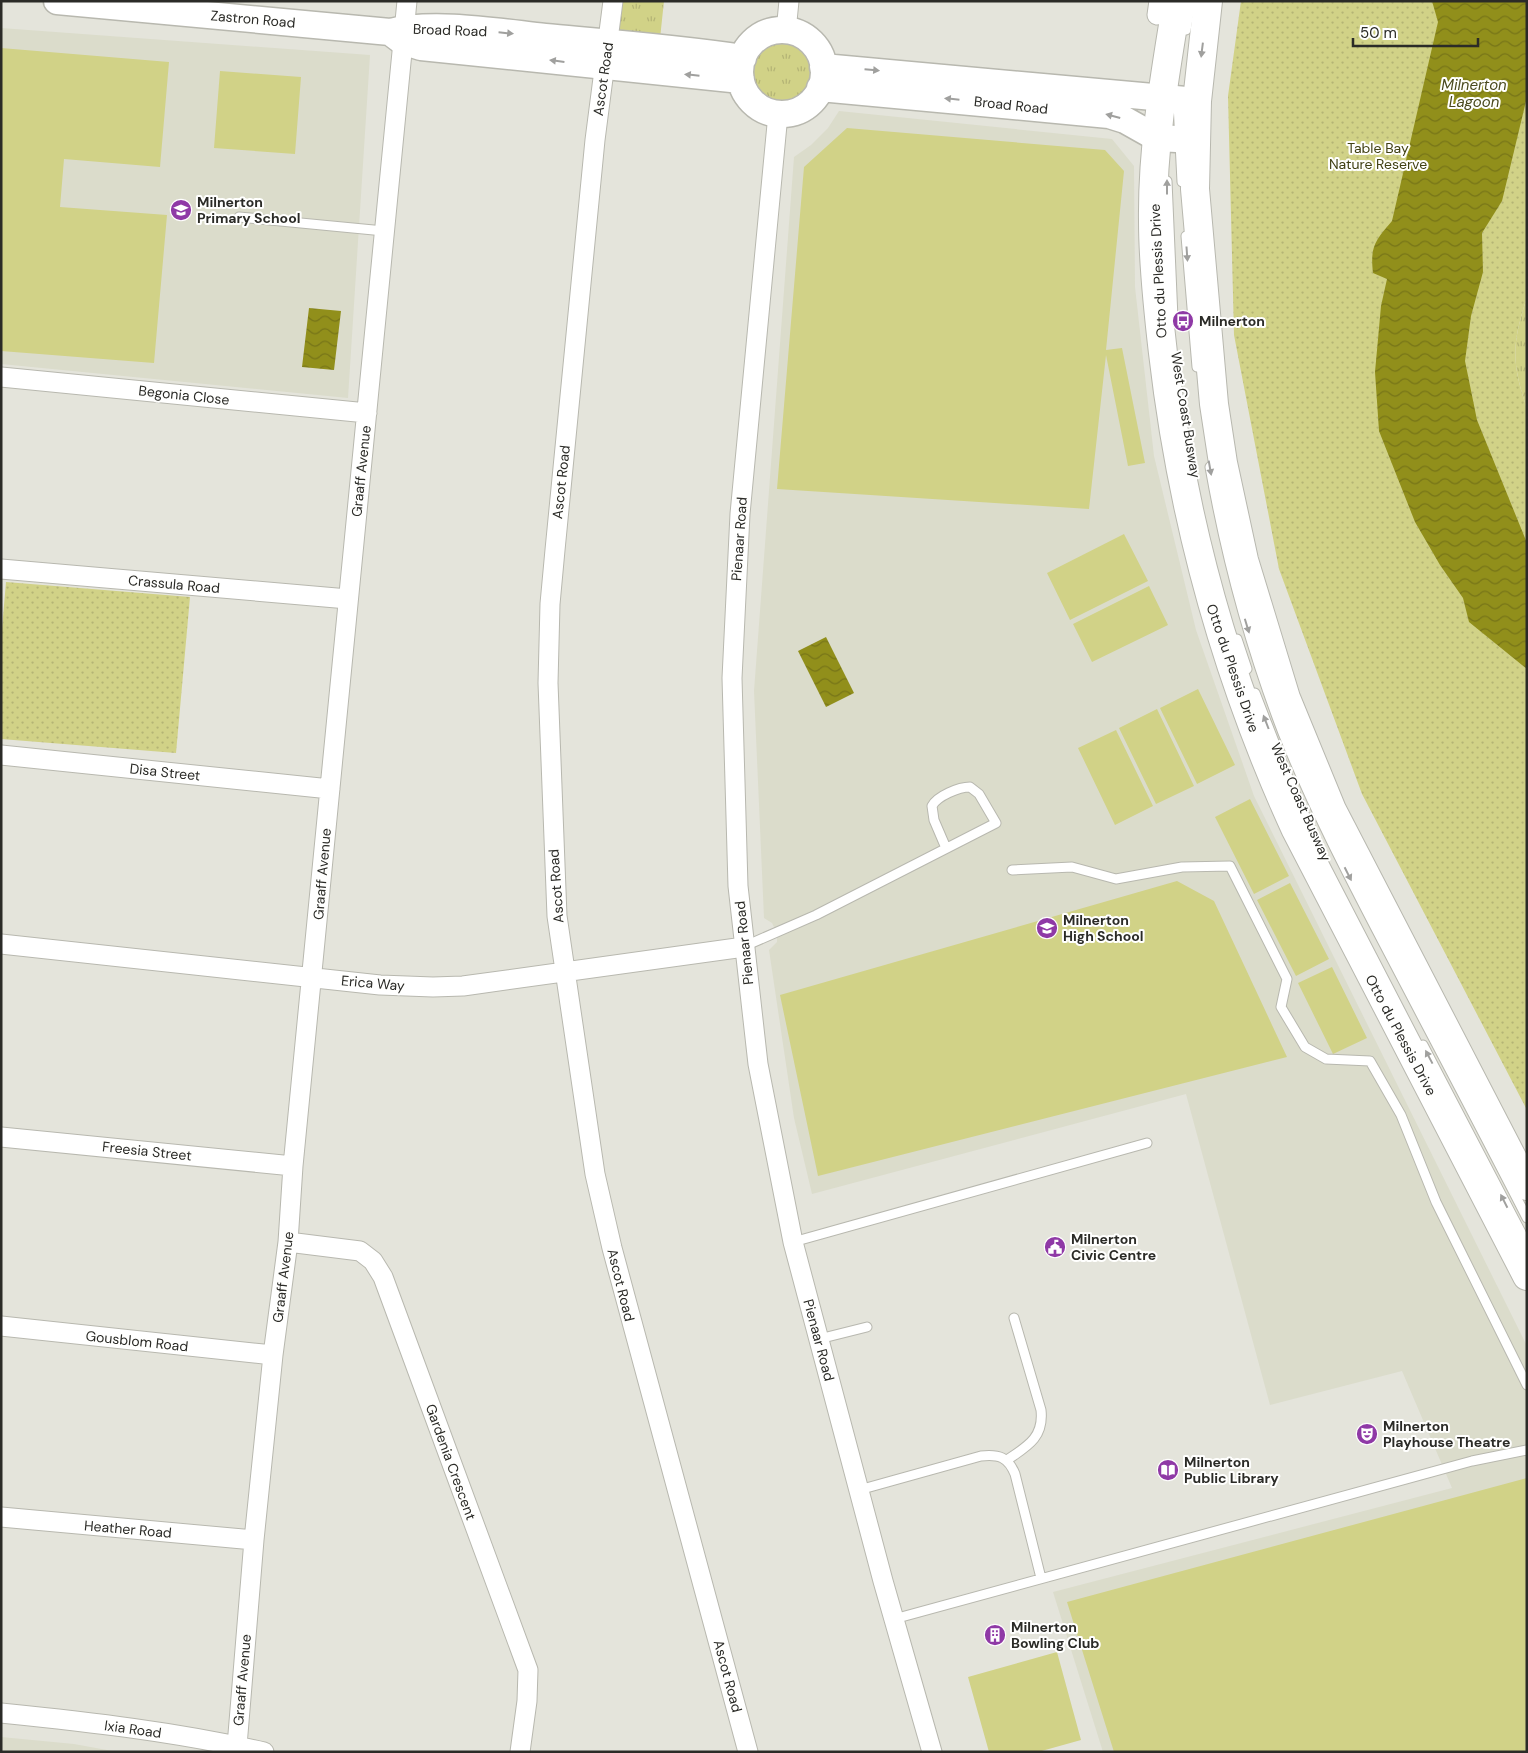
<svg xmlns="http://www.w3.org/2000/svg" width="1528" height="1753" viewBox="0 0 1528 1753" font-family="'DM Sans',sans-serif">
  <defs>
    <pattern id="grass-tufts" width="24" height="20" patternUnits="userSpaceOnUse" patternTransform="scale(1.25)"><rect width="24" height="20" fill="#d1d287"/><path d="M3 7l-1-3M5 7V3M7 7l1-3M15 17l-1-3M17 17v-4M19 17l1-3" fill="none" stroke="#b4b475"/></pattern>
    <pattern id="park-dots" width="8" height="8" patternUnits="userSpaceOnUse" patternTransform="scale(1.25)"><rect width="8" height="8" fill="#d1d287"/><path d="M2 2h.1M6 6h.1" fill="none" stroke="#b4b475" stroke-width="1.8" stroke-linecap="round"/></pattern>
    <pattern id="water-waves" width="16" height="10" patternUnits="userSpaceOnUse" patternTransform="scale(1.25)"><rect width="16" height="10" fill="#918f1b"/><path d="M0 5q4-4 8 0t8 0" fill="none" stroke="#777518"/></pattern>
  </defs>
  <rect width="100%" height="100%" fill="#e4e4db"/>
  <!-- built -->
  <path fill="#dbdccb" d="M1 28 370 55 348 398 1 364Z
    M839 111 1112 139 1134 166 1135 287 1154 456 1196 630 1254 796 1527 1346V1752H1103L1053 1592 1452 1488 1402 1371 1270 1405 1186 1094 812 1194 794 1118 769 950 777 942V933L772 923 764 918 754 691 794 157 811 145 828 128Z
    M1 1737 74 1744 118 1752H1Z"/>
  <!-- grass -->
  <path fill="url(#grass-tufts)" d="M613 1H664L659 48 609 43Z
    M750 72a32 32 0 1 1 64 0a32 32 0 1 1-64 0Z
    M1527 297V409C1511 361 1512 344 1527 297Z"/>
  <!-- park -->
  <path fill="url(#park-dots)" d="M1241 1H1527V297C1512 344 1511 361 1527 409V1110L1362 794 1279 569 1234 335 1228 96Z
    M6 582 190 597 176 753 1 739V640Z"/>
  <!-- garden -->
  <path fill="#d1d287" d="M1 48 169 62 160 167 64 159 60 207 167 215 154 363 1 351Z
    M220 71 301 77 295 154 214 148Z
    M847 128 1105 150 1124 171 1106 350 1122 348 1145 463 1128 466 1106 355 1089 509 777 489 804 167Z
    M1124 534 1148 581 1070 620 1047 573Z
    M1149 586 1168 625 1092 662 1073 624Z
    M1198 689 1235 765 1197 784 1160 708Z
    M1157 709 1194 786 1156 804 1119 728Z
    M1116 730 1153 806 1115 825 1078 748Z
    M1250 799 1289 876 1254 894 1215 817Z
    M1177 881 1214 901 1287 1057 818 1176 780 995Z
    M1290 883 1329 959 1296 976 1257 900Z
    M1332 967 1367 1038 1333 1054 1298 983Z
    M1527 1478V1752H1114L1067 1602Z
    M1057 1652 1081 1740 1038 1752H989L968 1677Z"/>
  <!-- water -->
  <path fill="url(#water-waves)" d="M1432 1H1527V97L1502 201 1482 233 1483 272 1471 316 1465 361 1477 420 1527 543V669L1469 622 1463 598 1440 565 1415 522 1379 431 1375 372 1381 306 1387 279 1373 273C1370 246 1375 241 1392 221L1438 22Z
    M309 308 341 311 334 370 302 367Z
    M826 637 854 693 826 707 798 651Z"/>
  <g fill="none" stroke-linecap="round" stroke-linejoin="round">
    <!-- lane casing -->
    <g stroke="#b8b8af" stroke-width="11">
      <path id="lane" d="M1186 30 1191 1
        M1178 103 1182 182
        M1167 181 1173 318
        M239 217 384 231
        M1186 236 1197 367
        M1210 467C1226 558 1250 647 1283 733 1312 806 1348 875 1384 944 1432 1036 1480 1126 1527 1218
        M1237 639 1247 669
        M1255 693 1287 775 1314 836
        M1012 870 1072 867 1116 879 1182 867 1230 866 1287 979 1281 1007 1305 1047 1326 1059 1370 1061 1401 1115 1436 1202 1527 1385
        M745 946 816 915 996 823 979 794 970 787C959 787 937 796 932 806L934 820 946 848
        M1423 1045 1527 1244
        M793 1242 1147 1143
        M819 1339 867 1327
        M1007 1460C1028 1446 1044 1437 1041 1410L1014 1318
        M859 1490 981 1456C999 1454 1008 1457 1015 1474L1041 1578
        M894 1619 1472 1461 1527 1450"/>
    </g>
    <!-- street casing -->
    <g stroke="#b8b8af" stroke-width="21">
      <path id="street" d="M613 1 595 140 555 550 550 604 548 683 557 916 595 1174 612 1248 748 1752
        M1157 15 1159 1
        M786 31 789 1
        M778 114 740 514 732 678 738 886 758 1064 793 1242 883 1581 932 1752
        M1 377 367 413
        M1 569 348 599
        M1 755 330 789
        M1 944 380 985 433 987 463 986 744 947
        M1 1137 293 1166
        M288 1242 360 1251 373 1261 383 1277 528 1670 527 1701 520 1752
        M1 1326 273 1355
        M1 1517 254 1540
        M1 1713C89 1722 178 1732 264 1752
        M237 1746 254 1540 273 1355 288 1242 293 1166 407 1"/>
    </g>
    <!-- secondary casing -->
    <g stroke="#b8b8af" stroke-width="29">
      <path id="secondary" d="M57 1 390 32C434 21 499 32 545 37 611 43 677 48 743 58
        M740 72a42 42 0 1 1 84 0a42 42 0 1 1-84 0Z
        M390 32 402 41 421 47 741 80
        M823 67 1197 101
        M820 88 1109 115 1125 120 1157 138 1196 140"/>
    </g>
    <!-- primary casing -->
    <g stroke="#b8b8af" stroke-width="30">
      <path id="primary" d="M1177 1C1165 74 1152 147 1153 221 1153 265 1158 310 1163 353 1182 518 1226 677 1295 828L1527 1276
        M1208 1 1197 101 1195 189 1214 404 1223 463 1244 560 1286 698 1332 810 1527 1186"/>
    </g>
    <!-- lane -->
    <use href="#lane" stroke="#fff" stroke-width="9"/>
    <!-- street -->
    <use href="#street" stroke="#fff" stroke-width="19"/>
    <!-- secondary -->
    <use href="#secondary" stroke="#fff" stroke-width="26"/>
    <!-- primary -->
    <use href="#primary" stroke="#fff" stroke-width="28"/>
  </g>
  <!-- one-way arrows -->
  <defs><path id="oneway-solid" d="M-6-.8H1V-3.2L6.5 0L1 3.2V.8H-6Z" transform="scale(1.25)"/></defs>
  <g fill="#a0a09e">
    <use href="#oneway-solid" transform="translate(506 33) rotate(6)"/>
    <use href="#oneway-solid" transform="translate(1202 50) rotate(97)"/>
    <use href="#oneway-solid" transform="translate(557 61) rotate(-173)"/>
    <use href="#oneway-solid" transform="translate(872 70) rotate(5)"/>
    <use href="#oneway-solid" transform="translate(692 75) rotate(-174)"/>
    <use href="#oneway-solid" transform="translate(952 99) rotate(-174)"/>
    <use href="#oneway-solid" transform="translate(1113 116) rotate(-165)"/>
    <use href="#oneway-solid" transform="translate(1167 187) rotate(-90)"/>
    <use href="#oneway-solid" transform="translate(1187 254) rotate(86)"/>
    <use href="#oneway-solid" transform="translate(1210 468) rotate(80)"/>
    <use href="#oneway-solid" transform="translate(1247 626) rotate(73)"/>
    <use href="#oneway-solid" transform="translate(1266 722) rotate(-111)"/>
    <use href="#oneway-solid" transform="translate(1348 874) rotate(63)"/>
    <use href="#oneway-solid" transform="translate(1429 1057) rotate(-118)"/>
    <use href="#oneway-solid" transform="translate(1504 1201) rotate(-117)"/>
  </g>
  <!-- icons -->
  <defs>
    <g id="school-disc" transform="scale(1.125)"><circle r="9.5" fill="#8f39a6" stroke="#fffffe"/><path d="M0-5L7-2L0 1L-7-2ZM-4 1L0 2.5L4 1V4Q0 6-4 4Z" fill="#fff"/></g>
    <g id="bus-disc" transform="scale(1.125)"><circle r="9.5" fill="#8f39a6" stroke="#fffffe"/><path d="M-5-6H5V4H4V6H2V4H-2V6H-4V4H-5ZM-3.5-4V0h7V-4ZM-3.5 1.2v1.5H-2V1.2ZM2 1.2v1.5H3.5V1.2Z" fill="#fff"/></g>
    <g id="civic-disc" transform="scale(1.125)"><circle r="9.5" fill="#8f39a6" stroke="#fffffe"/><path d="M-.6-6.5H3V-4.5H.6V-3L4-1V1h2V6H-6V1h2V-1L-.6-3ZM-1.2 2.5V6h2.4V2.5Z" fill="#fff"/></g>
    <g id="theatre-disc" transform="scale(1.125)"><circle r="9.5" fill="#8f39a6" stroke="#fffffe"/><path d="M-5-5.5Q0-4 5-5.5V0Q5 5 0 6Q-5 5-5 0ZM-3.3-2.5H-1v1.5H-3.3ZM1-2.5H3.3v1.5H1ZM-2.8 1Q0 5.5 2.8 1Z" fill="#fff"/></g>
    <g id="library-disc" transform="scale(1.125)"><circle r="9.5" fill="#8f39a6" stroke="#fffffe"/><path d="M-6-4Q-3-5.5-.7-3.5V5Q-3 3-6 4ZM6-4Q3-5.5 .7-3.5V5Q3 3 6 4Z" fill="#fff"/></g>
    <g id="building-disc" transform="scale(1.125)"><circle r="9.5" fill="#8f39a6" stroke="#fffffe"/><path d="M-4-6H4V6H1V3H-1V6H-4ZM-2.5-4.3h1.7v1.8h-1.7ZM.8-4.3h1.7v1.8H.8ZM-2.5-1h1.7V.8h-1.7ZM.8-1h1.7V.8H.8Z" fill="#fff"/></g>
  </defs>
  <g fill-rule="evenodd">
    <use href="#school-disc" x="181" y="210"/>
    <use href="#bus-disc" x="1183" y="321"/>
    <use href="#school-disc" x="1047" y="928"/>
    <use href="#civic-disc" x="1055" y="1247"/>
    <use href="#theatre-disc" x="1367" y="1434"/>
    <use href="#library-disc" x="1168" y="1470"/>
    <use href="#building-disc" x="995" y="1635"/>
  </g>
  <g text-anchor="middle" stroke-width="4" stroke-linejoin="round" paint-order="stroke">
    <!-- street labels -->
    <g font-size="14" fill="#2b2b27" stroke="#fffffe">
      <text transform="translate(253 19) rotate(5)" y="5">Zastron Road</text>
      <text transform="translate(450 30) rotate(2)" y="5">Broad Road</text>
      <text transform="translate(603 79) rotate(-82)" y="5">Ascot Road</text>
      <text transform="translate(1011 105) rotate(6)" y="5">Broad Road</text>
      <text transform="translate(1158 271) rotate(-93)" y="5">Otto du Plessis Drive</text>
      <text transform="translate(184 395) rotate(6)" y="5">Begonia Close</text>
      <text transform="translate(1186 415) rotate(81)" y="5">West Coast Busway</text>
      <text transform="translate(361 471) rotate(-84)" y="5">Graaff Avenue</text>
      <text transform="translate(561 482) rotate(-84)" y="5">Ascot Road</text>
      <text transform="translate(739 539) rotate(-86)" y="5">Pienaar Road</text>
      <text transform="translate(174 584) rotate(5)" y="5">Crassula Road</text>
      <text transform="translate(1233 668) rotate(71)" y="5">Otto du Plessis Drive</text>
      <text transform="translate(165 772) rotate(6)" y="5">Disa Street</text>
      <text transform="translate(1301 802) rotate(66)" y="5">West Coast Busway</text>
      <text transform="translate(322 874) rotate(-85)" y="5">Graaff Avenue</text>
      <text transform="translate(556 886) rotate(-94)" y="5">Ascot Road</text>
      <text transform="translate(744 943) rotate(-96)" y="5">Pienaar Road</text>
      <text transform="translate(373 983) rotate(5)" y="5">Erica Way</text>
      <text transform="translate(1401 1035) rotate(62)" y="5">Otto du Plessis Drive</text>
      <text transform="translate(147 1151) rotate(6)" y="5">Freesia Street</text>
      <text transform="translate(283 1277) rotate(-83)" y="5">Graaff Avenue</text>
      <text transform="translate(621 1285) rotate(76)" y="5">Ascot Road</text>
      <text transform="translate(819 1340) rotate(75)" y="5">Pienaar Road</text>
      <text transform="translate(137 1341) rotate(6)" y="5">Gousblom Road</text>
      <text transform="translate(451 1462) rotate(70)" y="5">Gardenia Crescent</text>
      <text transform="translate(128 1529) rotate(5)" y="5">Heather Road</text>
      <text transform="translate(728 1676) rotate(75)" y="5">Ascot Road</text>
      <text transform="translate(242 1680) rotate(-85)" y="5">Graaff Avenue</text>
      <text transform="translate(133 1729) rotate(8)" y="5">Ixia Road</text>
    </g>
    <!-- park labels -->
    <g font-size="14" fill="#414114" stroke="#fffffe">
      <text x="1378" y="153">Table Bay<tspan x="1378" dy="16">Nature Reserve</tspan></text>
    </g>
    <!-- poi labels -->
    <g font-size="14" font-weight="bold" fill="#2b2b27" stroke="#fffffe" text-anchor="start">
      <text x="197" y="207">Milnerton<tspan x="197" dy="16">Primary School</tspan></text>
      <text x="1199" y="326">Milnerton</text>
      <text x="1063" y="925">Milnerton<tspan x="1063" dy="16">High School</tspan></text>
      <text x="1071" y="1244">Milnerton<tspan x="1071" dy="16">Civic Centre</tspan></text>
      <text x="1383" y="1431">Milnerton<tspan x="1383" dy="16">Playhouse Theatre</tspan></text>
      <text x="1184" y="1467">Milnerton<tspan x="1184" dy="16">Public Library</tspan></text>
      <text x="1011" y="1632">Milnerton<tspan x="1011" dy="16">Bowling Club</tspan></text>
    </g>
    <!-- water labels -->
    <g font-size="15" font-style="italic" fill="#4a4a1e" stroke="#fffffe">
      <text x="1474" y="90">Milnerton<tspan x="1474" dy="17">Lagoon</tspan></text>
    </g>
  </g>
  <!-- border -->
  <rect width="1528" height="1753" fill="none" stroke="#2b2b27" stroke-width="5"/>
  <!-- scale -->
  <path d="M1353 38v8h125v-8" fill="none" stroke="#2b2b27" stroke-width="2.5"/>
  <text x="1360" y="38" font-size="15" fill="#2b2b27" stroke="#fffffe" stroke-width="4" paint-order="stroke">50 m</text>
</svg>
